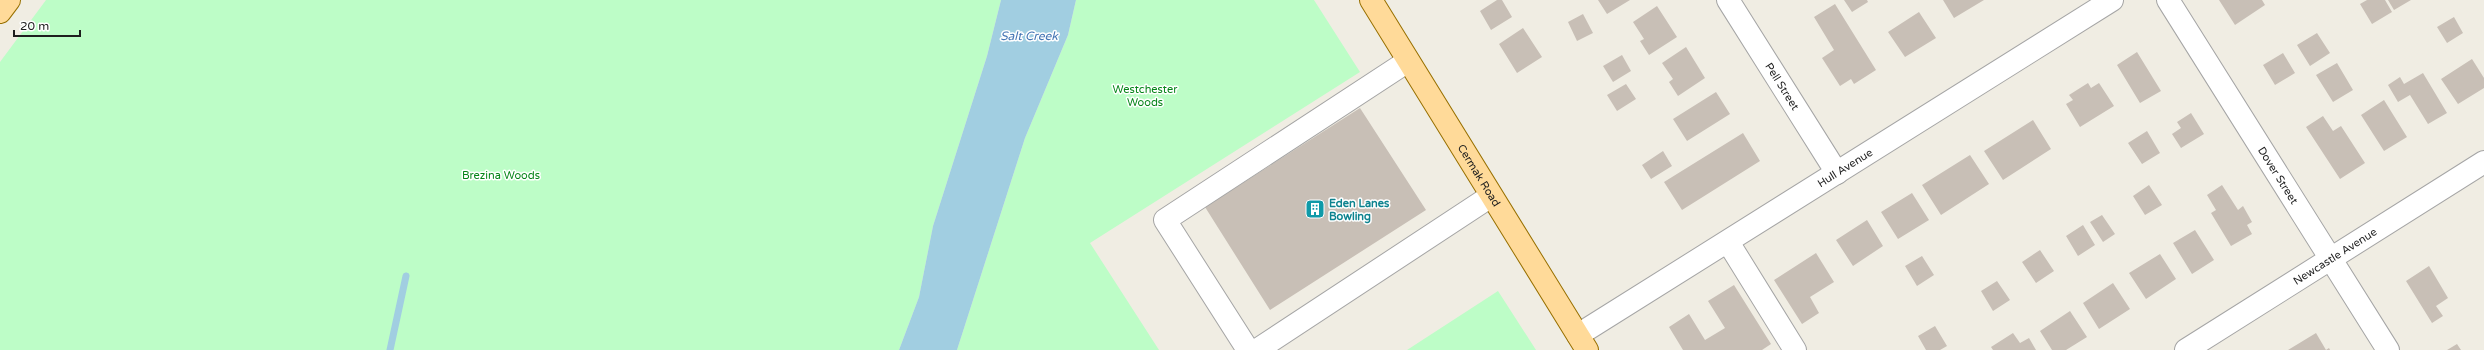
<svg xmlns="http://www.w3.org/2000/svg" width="2484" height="350" viewBox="0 0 2484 350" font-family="'Varela Round',sans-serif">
  <rect width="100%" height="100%" fill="#f0ede3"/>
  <!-- park -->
  <path fill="#bdfdc7" d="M46 0H1001L987 56 933 226 919 297 899 350H0V62Z
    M1076 0H1314L1360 72 1090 243 1159 350H957L1025 138 1068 35Z
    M1498 291 1536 350H1407Z"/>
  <!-- water -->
  <path fill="#a1cee1" d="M1001 0H1076L1068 35 1025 138 957 350H899L919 297 933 226 987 56Z"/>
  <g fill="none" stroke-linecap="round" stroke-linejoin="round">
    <!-- stream -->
    <path stroke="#a1cee1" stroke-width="7" d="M390 350 406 276"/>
  </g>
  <!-- building -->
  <path fill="#c8bfb6" d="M1497 0H1502L1512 17 1491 30 1480 11Z
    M1598 0H1630L1607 14Z
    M1844 0H1867L1868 2 1852 12Z
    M1943 0H1984L1954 18Z
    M2219 0H2262L2265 5 2235 25Z
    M2367 0H2385L2392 12 2372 24 2360 4Z
    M2388 0H2411L2394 10Z
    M1835 4 1876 70 1854 84 1851 79 1840 86 1822 58 1834 50 1814 17Z
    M1657 6 1677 37 1649 55 1640 41 1644 39 1633 22Z
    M1919 12 1936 38 1905 57 1888 32Z
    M1583 14 1593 33 1577 41 1568 22Z
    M2454 17 2463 33 2447 43 2437 27Z
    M1523 28 1542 57 1517 73 1499 44Z
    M2317 33 2330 53 2310 66 2297 45Z
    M1686 47 1705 78 1678 96 1669 82 1673 79 1662 63Z
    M2137 52 2161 91 2140 103 2117 65Z
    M2283 53 2295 73 2275 85 2263 65Z
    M1622 55 1631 71 1613 82 1603 66Z
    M2472 59 2484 78V88L2458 104 2441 79Z
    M2337 63 2353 90 2333 102 2316 75Z
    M2423 73 2447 113 2428 124 2410 95 2398 102 2388 85 2400 77 2404 84Z
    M2088 83 2091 88 2099 83 2114 106 2080 127 2066 104 2073 100 2069 95Z
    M1626 84 1636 99 1617 111 1607 95Z
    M1716 92 1730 114 1687 141 1673 119Z
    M2384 100 2407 137 2384 151 2361 115Z
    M1360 108 1426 210 1270 310 1205 207Z
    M2191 113 2204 134 2181 148 2172 134 2181 128 2177 122Z
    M2323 116 2333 131 2341 126 2365 163 2340 179 2306 127Z
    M2033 120 2051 149 2003 180 1984 151Z
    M2147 131 2160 153 2142 164 2128 143Z
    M1743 133 1760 161 1682 210 1664 182Z
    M1663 151 1672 166 1651 179 1642 165Z
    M1970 155 1989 184 1941 215 1922 185Z
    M2149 185 2162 205 2145 215 2133 196Z
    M2222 185 2238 210 2243 206 2252 222 2247 225 2252 234 2231 246 2211 213 2216 210 2207 195Z
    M1912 193 1929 220 1898 239 1881 212Z
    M2102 215 2115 234 2103 242 2090 222Z
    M1867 220 1883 246 1853 266 1836 240Z
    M2083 225 2095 245 2078 256 2066 236Z
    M2195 230 2214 260 2192 274 2173 243Z
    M2040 250 2054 271 2036 283 2022 262Z
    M1816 253 1834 282 1810 297 1819 313 1802 324 1774 280Z
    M2160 254 2176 279 2146 299 2129 273Z
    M1922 256 1934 275 1917 286 1905 266Z
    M2429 266 2448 298 2436 306 2443 316 2432 323 2406 281Z
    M1997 281 2010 300 1993 311 1981 291Z
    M2113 283 2130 309 2099 329 2083 303Z
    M1734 285 1771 344 1762 350H1683L1669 327 1689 314 1705 340 1725 328 1708 301Z
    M2070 311 2087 337 2066 350H2052L2040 331Z
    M1935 326 1947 346 1940 350H1926L1918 336Z
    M2013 333 2020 343 2029 338 2036 350H1993L1991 347Z
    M2316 333 2326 350 2329 348 2330 350H2288Z
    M2457 344 2461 350H2447Z"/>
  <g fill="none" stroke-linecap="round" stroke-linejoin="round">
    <!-- minor casing -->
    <g stroke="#a5a5a5" stroke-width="24">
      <g id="minor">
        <path id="s1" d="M1728 0 1837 173"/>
        <path id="s2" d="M2168 0 2388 350"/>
        <path d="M1728 242 1795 350"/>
        <path id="s3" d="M1578 335 2112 0"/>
        <path d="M1248 350 1165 220 1408 61"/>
        <path d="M1257 350 1491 196"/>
        <path id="s4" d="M2186 350 2484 162"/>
      </g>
    </g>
    <!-- major casing -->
    <g stroke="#987000" stroke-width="24">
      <g id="major">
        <path id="s5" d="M1371 0 1587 350"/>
        <path d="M0 12 9 0"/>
      </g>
    </g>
    <!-- minor -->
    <use href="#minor" stroke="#fff" stroke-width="22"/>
    <!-- major -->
    <use href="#major" stroke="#ffda99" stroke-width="22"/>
  </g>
  <!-- icons -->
  <defs>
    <g id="building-square" transform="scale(1)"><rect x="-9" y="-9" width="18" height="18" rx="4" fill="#0f9aa8" stroke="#fff"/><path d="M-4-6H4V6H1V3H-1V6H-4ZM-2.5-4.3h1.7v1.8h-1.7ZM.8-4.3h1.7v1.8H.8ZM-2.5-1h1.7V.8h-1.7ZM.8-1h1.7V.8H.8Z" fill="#fff"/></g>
  </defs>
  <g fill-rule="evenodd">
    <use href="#building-square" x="1315" y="209"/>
  </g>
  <g text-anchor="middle" stroke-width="3" stroke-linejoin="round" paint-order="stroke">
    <!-- street labels -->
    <g font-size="11" fill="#1e1e1e" stroke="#fff">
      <text dy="4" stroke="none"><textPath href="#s1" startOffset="102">Pell Street</textPath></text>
      <text dy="4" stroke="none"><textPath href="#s3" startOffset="315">Hull Avenue</textPath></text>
      <text dy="4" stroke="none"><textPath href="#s5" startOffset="206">Cermak Road</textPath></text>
      <text dy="4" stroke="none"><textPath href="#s2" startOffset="207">Dover Street</textPath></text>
      <text dy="4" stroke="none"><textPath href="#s4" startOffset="176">Newcastle Avenue</textPath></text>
    </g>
    <!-- park labels -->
    <g font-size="11" fill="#048417" stroke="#fff">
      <text x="1145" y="93">Westchester<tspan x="1145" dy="13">Woods</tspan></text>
      <text x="501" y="179">Brezina Woods</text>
    </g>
    <!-- culture labels -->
    <g font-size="11" font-weight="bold" fill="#0d838f" stroke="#fff" text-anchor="start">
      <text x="1329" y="207">Eden Lanes<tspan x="1329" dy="13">Bowling</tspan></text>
    </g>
    <!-- water labels -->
    <g font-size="12" font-style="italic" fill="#4475b4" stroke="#fff">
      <text x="1029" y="40">Salt Creek</text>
    </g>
  </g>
  <!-- scale -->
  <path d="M14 30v6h66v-6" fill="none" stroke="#1e1e1e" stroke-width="2"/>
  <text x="20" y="30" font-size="12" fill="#1e1e1e" stroke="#ffffff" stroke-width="3" paint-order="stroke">20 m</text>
</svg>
